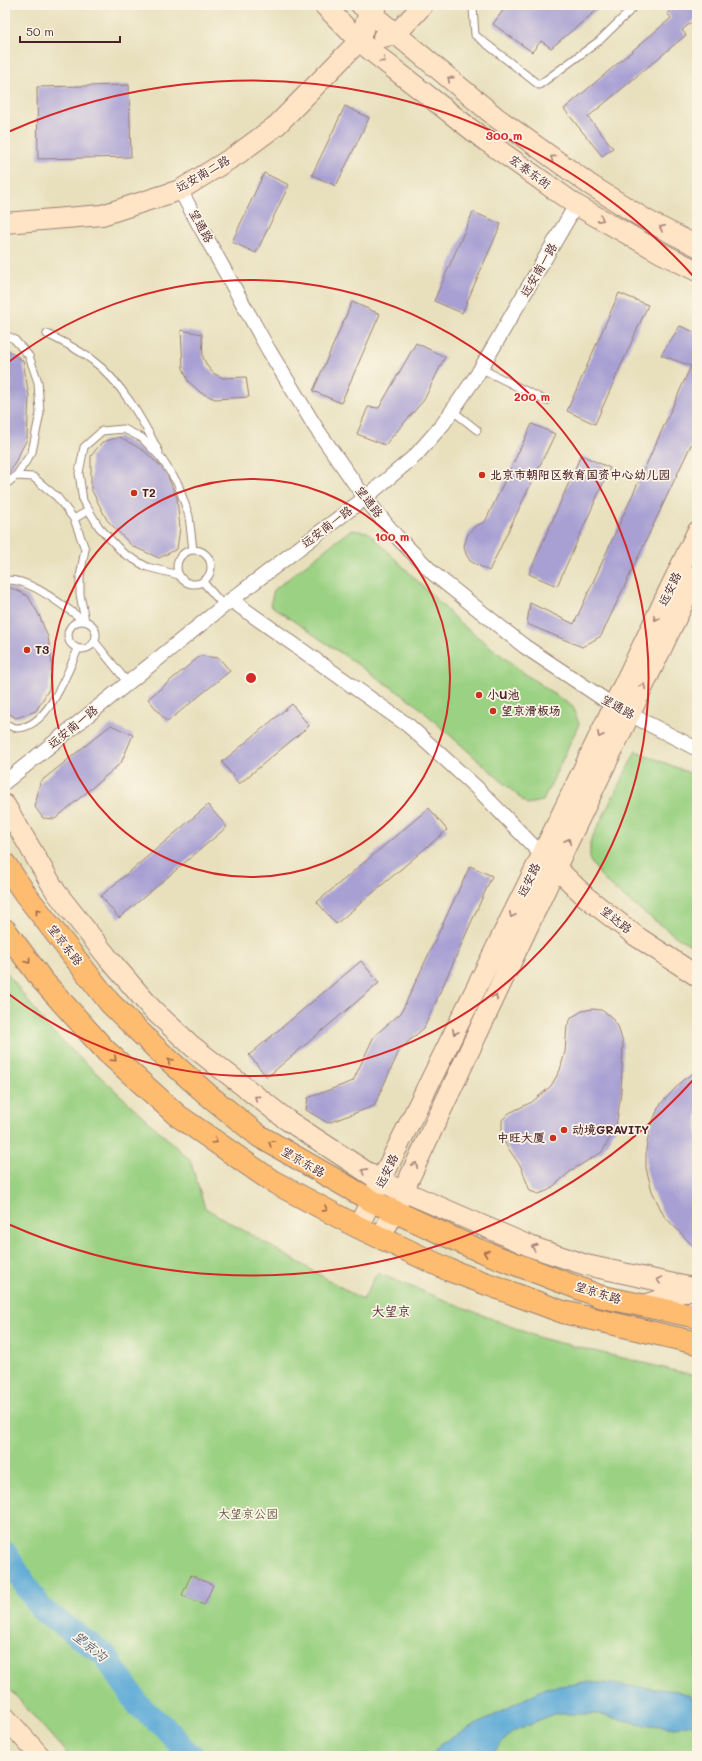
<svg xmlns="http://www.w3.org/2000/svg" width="702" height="1761" viewBox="0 0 702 1761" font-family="Mali,'LXGW WenKai TC',sans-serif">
  <rect width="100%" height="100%" fill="#fcf5e5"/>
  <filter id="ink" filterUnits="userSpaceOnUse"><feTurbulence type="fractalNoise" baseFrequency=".025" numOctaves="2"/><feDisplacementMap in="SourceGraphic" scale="8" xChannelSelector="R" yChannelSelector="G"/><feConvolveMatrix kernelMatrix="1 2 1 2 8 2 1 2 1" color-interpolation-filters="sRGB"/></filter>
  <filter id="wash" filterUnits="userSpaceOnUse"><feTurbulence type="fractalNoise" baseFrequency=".012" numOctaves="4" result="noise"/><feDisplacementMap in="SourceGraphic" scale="16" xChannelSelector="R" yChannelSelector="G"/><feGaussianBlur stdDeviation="0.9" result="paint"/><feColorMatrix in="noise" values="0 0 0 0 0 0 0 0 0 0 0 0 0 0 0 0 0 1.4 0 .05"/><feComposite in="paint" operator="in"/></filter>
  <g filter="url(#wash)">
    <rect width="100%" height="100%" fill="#e8e0bd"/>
    <!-- green -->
    <path fill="#9bd183" stroke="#727857" d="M350 530 368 532 460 623 524 673 573 707 579 724 543 801 527 804 413 702 270 605 274 590Z
      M636 751 697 776V948L678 938 626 899 604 880 590 861V842Z
      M5 970 49 1029 190 1160 205 1208 363 1300 377 1273 540 1338 697 1376V1756H69L5 1684Z"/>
    <!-- water -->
    <path fill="#5eabd7" stroke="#546581" d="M592 1682 677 1691 691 1696 694 1711 697 1712V1725L695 1723 676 1728 636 1723 596 1714H554L513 1731 490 1756H431L442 1743 545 1688Z"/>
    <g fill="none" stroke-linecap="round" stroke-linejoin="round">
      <!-- river -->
      <path stroke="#5eabd7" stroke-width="24" d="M5 1553 41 1609 105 1655 139 1706 165 1727 188 1754 193 1756"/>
    </g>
    <g id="blocks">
      <!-- building -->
      <path fill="#a8a0d3" d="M507 5H603L551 48 541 41 532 52 493 24Z
        M677 5H697V18L682 30 686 35 588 117 613 148 602 156 564 109 671 18 667 13Z
        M129 85 131 157 38 159 37 87Z
        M345 106 369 118 336 186 312 175Z
        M264 173 289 185 256 253 232 242Z
        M473 212 501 224 462 313 434 301Z
        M619 293 648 305 595 424 567 411Z
        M352 302 380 314 341 403 313 391Z
        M680 326 697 333V432L601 636 582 647 527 624 530 603 574 624 691 366 661 355Z
        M181 330 202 334 203 357 207 366 213 373 223 378 246 377 249 397 215 399 201 393 188 381 183 368Z
        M416 343 445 357 424 400 385 445 357 434 368 407 379 408Z
        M5 348 23 361 29 396 27 439 9 474 5 476Z
        M532 424 555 434 489 571 470 561 466 554 464 546 468 534 475 526 485 522Z
        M120 437 144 451 165 470 177 498 180 528 177 549 159 558 132 546 107 520 91 489V456L102 442Z
        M581 455 610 468 557 586 529 574Z
        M9 587 28 596 39 615 48 637 52 663 49 689 36 711 16 718 5 711V588Z
        M200 656 219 658 230 671 167 722 148 699Z
        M292 704 309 726 239 784 222 762Z
        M111 725 133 735 121 763 55 819 43 818 35 807 40 782Z
        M208 805 227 827 119 918 101 896Z
        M429 808 447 830 336 924 317 902Z
        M470 866 492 876 424 1028 400 1049 374 1106 328 1123 306 1110 308 1098 353 1081 374 1036 401 1013Z
        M361 961 379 983 267 1077 249 1055Z
        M592 1009 601 1010 609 1015 618 1026 623 1043 621 1092 616 1127 602 1152 572 1170 549 1190 539 1194 530 1191 521 1167 506 1145 502 1134V1120L509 1113 532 1102 551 1086 560 1070 565 1052 567 1026 572 1017 582 1011Z
        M697 1071V1250L664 1216 652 1191 646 1168V1149L650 1128 659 1106 683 1080Z
        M191 1575 213 1585 204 1605 182 1595Z"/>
    </g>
  </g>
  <g filter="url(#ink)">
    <use href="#blocks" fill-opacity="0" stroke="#998074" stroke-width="1"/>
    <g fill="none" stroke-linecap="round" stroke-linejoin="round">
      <!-- lane casing -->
      <g stroke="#998074" stroke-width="9">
        <path id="lane" d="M476 5 473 8 475 35 539 85 599 41 636 5
          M47 334C63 342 78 349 92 360 121 381 143 421 159 452
          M5 335 14 339 29 356 38 382 40 413 32 452 16 476 5 485
          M482 369 546 401
          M453 411 477 430
          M16 476 33 477 57 497 74 519 85 549 80 577V594L85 621
          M74 519 89 510
          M177 567a17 17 0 1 1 34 0a17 17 0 1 1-34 0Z
          M179 575 147 567 123 553 99 527 83 501 79 473 84 447 102 431 124 429 142 438 161 458 178 484 189 516 193 550
          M5 580C32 578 63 607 85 621
          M203 582 224 606
          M68 635a14 14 0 1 1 28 0a14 14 0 1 1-28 0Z
          M95 642 128 683
          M5 724C9 725 13 728 17 728 48 728 67 673 78 649"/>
      </g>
      <!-- street casing -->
      <g stroke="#998074" stroke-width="16">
        <path id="street" d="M180 190 268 349 316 428 365 498 396 536 434 574 524 646 614 706 697 749
          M231 600 409 726 478 789 542 855
          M5 782 231 600 365 498 416 455 443 424 477 375 576 205"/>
      </g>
      <!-- secondary casing -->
      <g stroke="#998074" stroke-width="22">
        <path id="secondary" d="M324 5 359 41 380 58 482 138 576 205 661 253 697 271
          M361 5 497 118 589 184 648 221 697 246
          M383 37 396 34 423 5
          M5 223 102 215 180 190 238 154 277 125 359 41 369 13 377 5
          M5 805 56 892 109 959 152 1009 192 1046 287 1120 382 1182 532 1247 586 1265 697 1289
          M548 860 586 897 636 936 697 976
          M358 1227 542 855 697 532
          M381 1238 556 867 697 575
          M644 1305 695 1288
          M5 1717 40 1756"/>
      </g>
      <!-- primary casing -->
      <g stroke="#998074" stroke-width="24">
        <path id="primary" d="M5 864 26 895 110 1003 162 1054 207 1094 259 1136 372 1201 476 1249 599 1296 697 1317
          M5 930 42 980 106 1051 177 1115 272 1181 358 1227 449 1270 563 1312 697 1343"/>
      </g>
      <!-- lane -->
      <use href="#lane" stroke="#fff" stroke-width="7"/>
      <!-- street -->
      <use href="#street" stroke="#fff" stroke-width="14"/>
      <!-- secondary -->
      <use href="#secondary" stroke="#ffe4c6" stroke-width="20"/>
      <!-- primary -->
      <use href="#primary" stroke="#febc70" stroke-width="22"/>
    </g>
    <!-- one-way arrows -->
    <defs><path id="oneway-chevron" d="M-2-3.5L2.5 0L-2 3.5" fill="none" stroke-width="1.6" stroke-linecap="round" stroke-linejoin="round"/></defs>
    <g stroke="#a48278">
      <use href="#oneway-chevron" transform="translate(383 60) rotate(39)"/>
      <use href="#oneway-chevron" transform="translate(450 79) rotate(-140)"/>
      <use href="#oneway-chevron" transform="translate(553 158) rotate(-144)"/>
      <use href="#oneway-chevron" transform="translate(601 219) rotate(29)"/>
      <use href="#oneway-chevron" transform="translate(662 228) rotate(-153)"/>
      <use href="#oneway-chevron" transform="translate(656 618) rotate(116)"/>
      <use href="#oneway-chevron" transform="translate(643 686) rotate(-64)"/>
      <use href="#oneway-chevron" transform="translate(600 735) rotate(116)"/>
      <use href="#oneway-chevron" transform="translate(568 841) rotate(-64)"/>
      <use href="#oneway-chevron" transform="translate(512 915) rotate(116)"/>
      <use href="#oneway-chevron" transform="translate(495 997) rotate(-65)"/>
      <use href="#oneway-chevron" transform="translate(455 1032) rotate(116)"/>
      <use href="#oneway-chevron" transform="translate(257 1098) rotate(-143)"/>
      <use href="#oneway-chevron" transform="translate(415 1165) rotate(-65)"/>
      <use href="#oneway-chevron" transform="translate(364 1171) rotate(-148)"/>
      <use href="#oneway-chevron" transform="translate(534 1247) rotate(-160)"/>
      <use href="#oneway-chevron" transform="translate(659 1280) rotate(-167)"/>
    </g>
    <g stroke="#9b664a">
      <use href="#oneway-chevron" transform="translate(38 911) rotate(-128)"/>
      <use href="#oneway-chevron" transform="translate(28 961) rotate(53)"/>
      <use href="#oneway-chevron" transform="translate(114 1059) rotate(42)"/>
      <use href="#oneway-chevron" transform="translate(170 1061) rotate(-138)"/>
      <use href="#oneway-chevron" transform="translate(215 1141) rotate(35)"/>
      <use href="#oneway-chevron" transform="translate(271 1143) rotate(-149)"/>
      <use href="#oneway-chevron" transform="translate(325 1209) rotate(28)"/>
      <use href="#oneway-chevron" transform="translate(486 1253) rotate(-159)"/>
    </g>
  </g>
  <!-- distance rings -->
  <g fill="none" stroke="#d62828" stroke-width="2">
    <circle cx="251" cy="678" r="199"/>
    <path d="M6 364A398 398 0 1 1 6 992"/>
    <path d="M695 1078A598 598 0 0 1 8 1224M8 132A598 598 0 0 1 695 278"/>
  </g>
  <!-- markers -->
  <g fill="#c8321e" stroke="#fcf5e5" stroke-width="1.5">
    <circle cx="482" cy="475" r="4"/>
    <circle cx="134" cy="493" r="4"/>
    <circle cx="27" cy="650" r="4"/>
    <circle cx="479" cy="695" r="4"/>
    <circle cx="493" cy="711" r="4"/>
    <circle cx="564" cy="1130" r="4"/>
    <circle cx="553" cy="1138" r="4"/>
  </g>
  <g text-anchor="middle" stroke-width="3.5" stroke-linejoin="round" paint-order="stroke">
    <!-- street labels -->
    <g font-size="12" fill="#4a1f2b" stroke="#fcf5e5">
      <text transform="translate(530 172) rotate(36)" y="4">宏泰东街</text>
      <text transform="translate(203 174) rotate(-30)" y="4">远安南二路</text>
      <text transform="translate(201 226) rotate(61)" y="4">望通路</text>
      <text transform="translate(539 270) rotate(-60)" y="4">远安南一路</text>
      <text transform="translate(369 502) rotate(52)" y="4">望通路</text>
      <text transform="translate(327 527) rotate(-37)" y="4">远安南一路</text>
      <text transform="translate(670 589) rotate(-64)" y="4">远安路</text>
      <text transform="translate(618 707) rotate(29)" y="4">望通路</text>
      <text transform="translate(73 727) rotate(-39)" y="4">远安南一路</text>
      <text transform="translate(529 880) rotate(-64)" y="4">远安路</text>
      <text transform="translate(616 920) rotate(38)" y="4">望达路</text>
      <text transform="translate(65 945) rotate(52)" y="4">望京东路</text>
      <text transform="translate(303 1162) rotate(30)" y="4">望京东路</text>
      <text transform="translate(387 1171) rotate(-64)" y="4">远安路</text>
      <text transform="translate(598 1293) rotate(17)" y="4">望京东路</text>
    </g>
    <!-- poi labels -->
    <g font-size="12" font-weight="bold" fill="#4a1f2b" stroke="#fcf5e5" text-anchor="start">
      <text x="490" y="479">北京市朝阳区教育国资中心幼儿园</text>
      <text x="142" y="497">T2</text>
      <text x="35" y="654">T3</text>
      <text x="487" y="699">小U池</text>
      <text x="501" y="715">望京滑板场</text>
      <text x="572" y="1134">动境GRAVITY</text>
      <text x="545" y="1142" text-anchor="end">中旺大厦</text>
    </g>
    <!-- park labels -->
    <g font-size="12" fill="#625445" stroke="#fcf5e5">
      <text x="248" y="1518">大望京公园</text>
    </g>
    <!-- neighbourhood labels -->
    <g font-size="13" fill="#4a1f2b" stroke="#fcf5e5">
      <text x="391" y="1316">大望京</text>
    </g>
    <!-- water labels -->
    <g font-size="13" font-style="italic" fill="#525770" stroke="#fcf5e5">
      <text transform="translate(90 1646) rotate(39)" y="5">望京沟</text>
    </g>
  </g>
  <circle cx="251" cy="678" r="6" fill="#d62828" stroke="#fcf5e5" stroke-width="2"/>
  <g font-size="12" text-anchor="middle" font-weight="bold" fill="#d62828" stroke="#fcf5e5" stroke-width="3.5" stroke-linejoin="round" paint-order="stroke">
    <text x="504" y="140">300 m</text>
    <text x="532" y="401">200 m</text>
    <text x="392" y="541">100 m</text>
  </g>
  <!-- margin -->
  <rect width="702" height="1761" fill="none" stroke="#fcf5e5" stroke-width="20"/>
  <!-- scale -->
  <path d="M20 36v6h100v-6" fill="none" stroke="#4a1f2b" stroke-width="2"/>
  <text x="26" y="36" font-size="12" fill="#4a1f2b" stroke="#fcf5e5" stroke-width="3" paint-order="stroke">50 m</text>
</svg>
